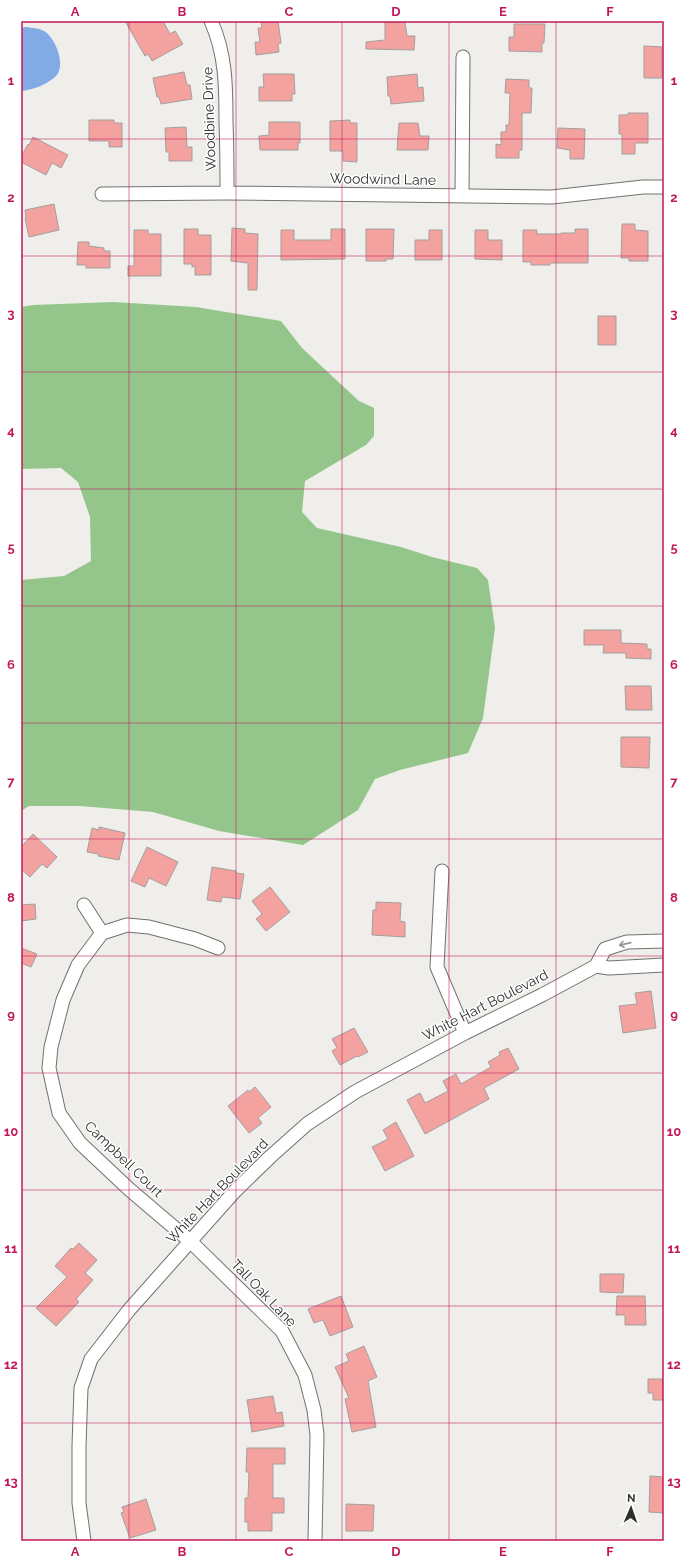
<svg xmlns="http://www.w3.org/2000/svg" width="685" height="1562" viewBox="0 0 685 1562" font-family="Raleway,sans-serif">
  <rect width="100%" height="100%" fill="#efeeea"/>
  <!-- forest -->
  <path fill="#94c68b" d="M113 302 196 307 281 321 302 348 332 376 359 401 374 408V436L366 445 305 481 302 512 317 528 401 547 432 557 477 568 488 580 495 628 483 718 468 753 400 770 375 779 358 810 303 845 219 831 153 812 80 806H29L21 811V580L64 576 91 561 90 517 78 482 61 468 21 469V307L33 305Z"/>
  <!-- water -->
  <path fill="#82abe6" d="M26 27C32 28 39 28 44 31 56 38 67 67 55 77 46 85 32 90 21 91V28Z"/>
  <!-- building -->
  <path fill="#f3a29f" stroke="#a39f9e" d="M125 21H163L170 34 175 31 183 44 152 61 148 54 145 56Z
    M261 21H278L281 43 278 44 279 52 256 55 255 42H260L258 28H262Z
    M385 22H405L407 36H415L414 50 366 49V42L385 40Z
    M514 24H545L544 43H542V52L509 51V37H514Z
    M644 46 662 47V78H644Z
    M184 72 187 85H190L192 99 161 104 159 97H157L153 78Z
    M263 74H294L295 94H292V101H259V87H264Z
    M417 74 418 88 423 87 424 101 391 104 390 96H388L387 77Z
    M506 79 529 80V88H532L531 113H522V150H519V158H496V144L501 145V132H506V125H509L510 93H505Z
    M628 113H648V143H635V154H622V134H619V115H628Z
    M89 120H114V123H122V147H109V141H89Z
    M350 120V123H357V162L343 161V151H330V121Z
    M269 122H300V143H298V150H260L259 136 269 135Z
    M399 123H418L420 136H429L428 150H397Z
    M186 127 187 147H192V161H169V152H166L165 128Z
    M558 128 585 129 584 159H570V150L557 148Z
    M33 137 68 155 61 168 52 163 46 175 21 162V157L28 144 29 145Z
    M54 204 59 230 29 237 25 218H26L25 210Z
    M622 224H635V230L648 231V261H629V258H621Z
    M232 228 245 229V233L258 234 257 290H248V263L231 261Z
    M184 229H198V235H211V275H195V266L192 267V264H184Z
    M331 229H345V259L281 260V230H294V240H331Z
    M366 229H394L393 259H386V261H366Z
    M575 229H588V263H550V265H531V262H523V230H537V234H561V233H575Z
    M134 230H148V234H161V276H128V266H134Z
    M429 230H442V260H415V240H429Z
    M475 230H488V240H502V260L475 259Z
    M78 242H89V246L104 248V251H110V268H86V265H77Z
    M598 316H616V345H598Z
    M584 630H621V643L647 644V649H651V659L626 658V653H603L604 645H584Z
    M625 686H651L652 710H626Z
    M621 737H650L649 768 621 767Z
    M99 827 125 833 119 860 98 856 99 854 87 852 92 828 99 830Z
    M33 834 57 857 47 868 42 864 30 877 21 869V847Z
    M147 847 178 862 166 886 149 878 145 887 131 881Z
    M212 867 236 871V873L244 874 240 899 222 897 221 902 207 900Z
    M270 887 290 912 266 931 256 919 262 914 252 901Z
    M376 902 401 903 400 921 405 922V937L372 935 373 910H376Z
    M35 904 36 919 21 921V905Z
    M21 948 37 954 31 967 21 963Z
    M651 991 656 1028 623 1033 619 1006 637 1004 635 993Z
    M354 1028 368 1052 358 1057 357 1056 340 1065 332 1051 337 1048 332 1039Z
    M508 1048 519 1069 484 1088 489 1099 425 1134 407 1100 420 1093 425 1103 448 1091 443 1081 456 1074 461 1084 491 1067 488 1062 500 1055 499 1052Z
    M255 1087 271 1107 258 1118 262 1123 249 1133 228 1106 248 1090 249 1092Z
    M396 1122 414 1156 385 1171 372 1147 388 1139 383 1130Z
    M79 1243 97 1260 85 1273 93 1280 76 1299 79 1302 56 1326 36 1308 67 1277 55 1266 71 1248 73 1249Z
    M600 1274H624L623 1293 600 1292Z
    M341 1296 353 1327 330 1336 323 1320 314 1323 308 1309Z
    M617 1296H645L646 1325H625V1315H616Z
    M364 1346 377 1377 368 1381 376 1427 352 1432 345 1399 349 1398 335 1367 349 1361 346 1354Z
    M648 1379H664V1400H653V1393H648Z
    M273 1396 276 1413 282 1412 284 1426 252 1432 247 1400Z
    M247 1448H285V1464H273V1498H284V1513H272V1531H248V1522H245V1498H248L249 1472H246Z
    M650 1476 664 1477V1513L649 1512Z
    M146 1499 156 1530 130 1538 121 1513 124 1512 122 1507Z
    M346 1504 374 1505 373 1531H346Z"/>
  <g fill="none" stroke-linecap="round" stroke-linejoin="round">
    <!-- street casing -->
    <g stroke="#72716d" stroke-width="15">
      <path id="street" d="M211 21C226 54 226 87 226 123 227 146 227 170 227 193
        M102 194 227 193 552 197 643 187H664
        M462 196 463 57
        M442 871 437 967 465 1033
        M84 905 102 933
        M218 948 195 939 149 927 127 925 102 933 78 965 63 1000 51 1047 49 1068 59 1113 80 1143 130 1190 190 1241 282 1331 305 1375 314 1410 317 1435 315 1541
        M596 966 609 968 664 965
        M84 1541 79 1503V1446L81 1388 91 1359 129 1310 235 1191 270 1157 307 1124 355 1092 465 1033 542 995 596 966 605 949 627 942 664 941"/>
    </g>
    <!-- street -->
    <use href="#street" stroke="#fff" stroke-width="13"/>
  </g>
  <!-- one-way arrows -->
  <defs><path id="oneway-shaft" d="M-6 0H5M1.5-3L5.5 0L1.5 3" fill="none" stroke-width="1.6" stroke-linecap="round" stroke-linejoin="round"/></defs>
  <use stroke="#979696" href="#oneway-shaft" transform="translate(625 944) rotate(167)"/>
  <!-- grid -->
  <path fill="none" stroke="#c2185b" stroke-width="1" stroke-opacity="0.55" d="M129 21V1541M236 21V1541M342 21V1541M449 21V1541M556 21V1541M21 139H664M21 256H664M21 372H664M21 489H664M21 606H664M21 723H664M21 839H664M21 956H664M21 1073H664M21 1190H664M21 1306H664M21 1423H664"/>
  <g text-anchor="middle" stroke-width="3" stroke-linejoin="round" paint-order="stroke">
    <!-- street labels -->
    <g font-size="14" fill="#2f2e2d" stroke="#fff">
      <text transform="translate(209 119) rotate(-92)" y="5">Woodbine Drive</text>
      <text transform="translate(383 179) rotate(1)" y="5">Woodwind Lane</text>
      <text transform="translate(485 1005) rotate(-27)" y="5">White Hart Boulevard</text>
      <text transform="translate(124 1159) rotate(44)" y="5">Campbell Court</text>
      <text transform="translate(217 1191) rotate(-46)" y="5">White Hart Boulevard</text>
      <text transform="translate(264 1293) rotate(46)" y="5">Tall Oak Lane</text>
    </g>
  </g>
  <!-- border -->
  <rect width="685" height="1562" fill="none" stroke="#ffffff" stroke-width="44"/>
  <!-- north arrow -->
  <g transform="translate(631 1508) rotate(2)" stroke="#ffffff" stroke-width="3" paint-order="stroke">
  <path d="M0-3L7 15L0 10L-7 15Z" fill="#2f2e2d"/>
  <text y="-6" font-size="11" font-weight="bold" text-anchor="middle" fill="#2f2e2d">N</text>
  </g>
  <rect x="22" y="22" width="641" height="1518" fill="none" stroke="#c2185b" stroke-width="1.5"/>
  <g font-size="13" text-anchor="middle" font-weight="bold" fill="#c2185b">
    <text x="75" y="16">A</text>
    <text x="182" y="16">B</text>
    <text x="289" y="16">C</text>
    <text x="396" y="16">D</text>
    <text x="503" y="16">E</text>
    <text x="610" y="16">F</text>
    <text x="11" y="85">1</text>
    <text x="674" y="85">1</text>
    <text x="11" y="202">2</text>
    <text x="674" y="202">2</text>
    <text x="11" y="318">3</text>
    <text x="674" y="318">3</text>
    <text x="11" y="435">4</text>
    <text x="674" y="435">4</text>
    <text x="11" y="552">5</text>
    <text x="674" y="552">5</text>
    <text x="11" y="669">6</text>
    <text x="674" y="669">6</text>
    <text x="11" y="786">7</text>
    <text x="674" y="786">7</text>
    <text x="11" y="902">8</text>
    <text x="674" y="902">8</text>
    <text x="11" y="1019">9</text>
    <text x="674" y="1019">9</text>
    <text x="11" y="1136">10</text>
    <text x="674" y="1136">10</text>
    <text x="11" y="1253">11</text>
    <text x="674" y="1253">11</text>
    <text x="11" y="1369">12</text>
    <text x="674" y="1369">12</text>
    <text x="11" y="1486">13</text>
    <text x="674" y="1486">13</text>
    <text x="75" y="1556">A</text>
    <text x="182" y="1556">B</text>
    <text x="289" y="1556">C</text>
    <text x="396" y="1556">D</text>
    <text x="503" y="1556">E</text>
    <text x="610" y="1556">F</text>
  </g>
</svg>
